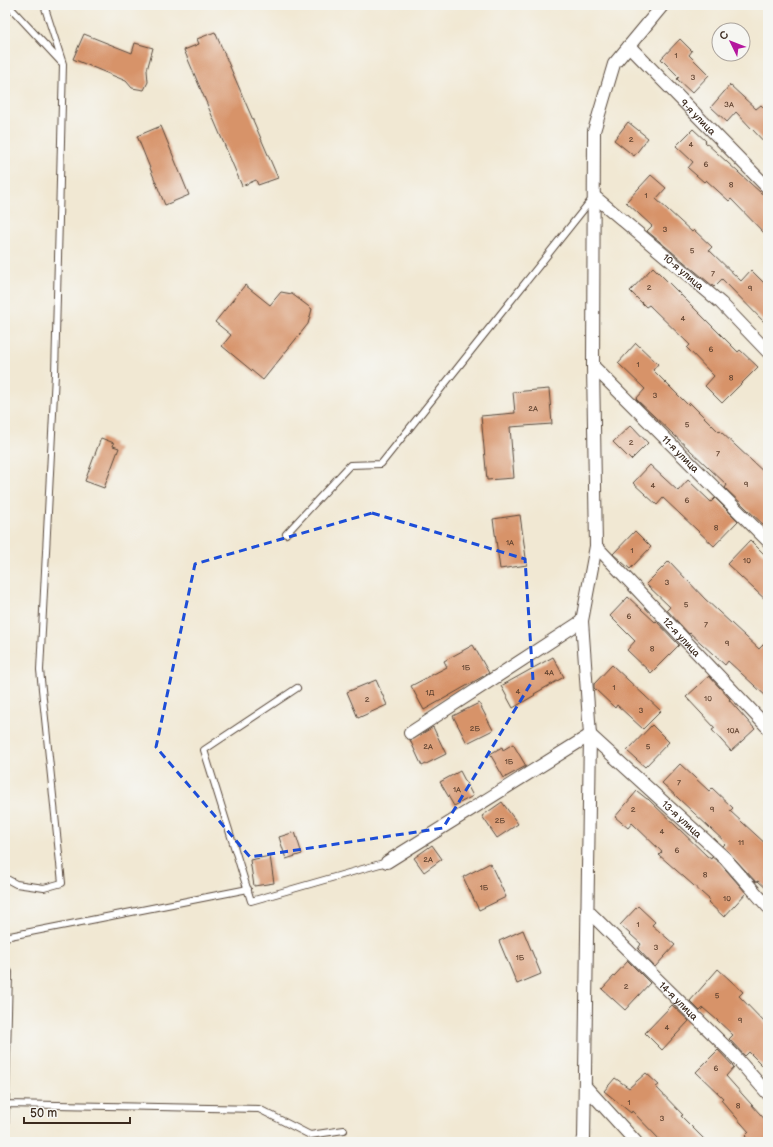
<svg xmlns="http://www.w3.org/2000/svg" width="773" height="1147" viewBox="0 0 773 1147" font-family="'Balsamiq Sans',sans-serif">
  <rect width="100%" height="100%" fill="#f6f6f2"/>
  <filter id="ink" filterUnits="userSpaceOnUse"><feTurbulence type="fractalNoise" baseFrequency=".025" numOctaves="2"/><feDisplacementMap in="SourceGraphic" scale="8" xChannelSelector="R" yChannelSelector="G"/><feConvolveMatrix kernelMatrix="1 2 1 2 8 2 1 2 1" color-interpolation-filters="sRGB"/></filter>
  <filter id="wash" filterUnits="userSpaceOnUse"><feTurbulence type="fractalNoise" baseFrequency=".012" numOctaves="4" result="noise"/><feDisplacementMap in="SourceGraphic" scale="16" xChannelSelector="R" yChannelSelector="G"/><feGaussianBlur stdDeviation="0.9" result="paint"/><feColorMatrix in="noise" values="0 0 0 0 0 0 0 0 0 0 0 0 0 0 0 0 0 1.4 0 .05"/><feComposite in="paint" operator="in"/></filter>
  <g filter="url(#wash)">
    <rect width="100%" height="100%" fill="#f1e8d3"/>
    <g id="blocks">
      <!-- building -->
      <path fill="#d79369" d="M215 32 278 178 258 185 256 180 242 186 184 50 199 44 197 39Z
        M84 34 132 53 135 43 153 48 147 70 148 82 144 90 132 88 126 81 73 59Z
        M680 39 692 51 689 55 709 75 692 93 677 79 679 77 661 59Z
        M730 85 756 109 761 105 768 112V146L736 112 727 122 711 107Z
        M628 122 648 138 634 156 614 140Z
        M161 126 189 195 165 205 137 136Z
        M693 129 706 141 705 142 761 193 768 195V237L731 199 729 201 706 180 704 182 688 168 693 162 676 146Z
        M651 175 666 188 656 199 692 232 694 230 712 247 709 250 741 281 751 270 768 287V326L722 279 714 287 647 231 652 226 626 202Z
        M653 267 738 352 740 350 758 367 722 403 705 386 714 376 687 348 690 345 649 305 646 307 630 291Z
        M245 285 270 305 281 292 292 294 312 309 308 324 263 380 222 346 231 335 215 322Z
        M636 343 658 364 653 370 688 405 690 403 719 432 720 431 768 476V529L725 488 727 485 636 399 645 389 618 363Z
        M549 389 552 424 510 427 514 478 487 480 481 416 515 413 513 392Z
        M631 425 648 443 631 460 613 442Z
        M101 438 114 443 113 446 119 448 104 488 85 481Z
        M650 465 678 491 688 480 711 502 715 498 738 521 714 546 663 498 657 505 633 483Z
        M520 515 527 565 500 569 493 519Z
        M635 531 651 547 630 569 613 554Z
        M750 540 768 558V602L727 564Z
        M669 561 705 599 759 649 768 640V698L728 661 725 665 690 633 689 634 667 610 670 607 646 584Z
        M628 597 655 622 656 621 679 645 651 673 627 650 635 641 610 616Z
        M473 645 489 673 424 710 411 686 447 667 444 661Z
        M553 657 564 677 534 694 535 695 513 708 501 686Z
        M612 665 661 711 643 729 617 705 615 708 594 688V684Z
        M709 676 730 699 729 700 755 729 731 751 712 730 715 728 686 697Z
        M376 680 387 705 358 718 347 692Z
        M479 703 493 730 467 743 453 716Z
        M652 725 669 742 645 767 627 751Z
        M433 727 446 754 422 766 410 740 414 739Z
        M513 744 526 766 504 778 490 754 502 747 503 750Z
        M680 764 709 791 712 788 733 808 730 811 768 846V890L758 881 756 882 723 846 726 843 662 783Z
        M460 771 473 796 454 806 440 782Z
        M637 791 647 799H648L707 856 711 859 712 857 720 863 746 893 724 917 708 902 710 900 659 855 662 852 632 823 628 828 615 817Z
        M502 802 518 824 497 838 482 816Z
        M295 832 302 854 286 859 279 837Z
        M432 845 442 859 424 872 414 858Z
        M270 856 274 883 254 886 250 860Z
        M490 863 506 897 479 910 463 877Z
        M638 906 655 922 652 925 675 945 655 967 638 949 641 944 620 925Z
        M523 930 541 974 517 984 499 941Z
        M628 961 650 983 625 1010 602 989Z
        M718 969 743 992 739 996 768 1026V1071L749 1052 745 1056 729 1039 733 1035 717 1020 703 1008 700 1011 690 1001Z
        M672 1005 689 1021 662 1050 645 1033Z
        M718 1050 734 1067 726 1076 768 1123V1142H751L745 1136 749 1132 721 1100 723 1098 696 1072Z
        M646 1073 659 1085 656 1087 683 1115 681 1116 707 1142H662L632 1111 631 1113 604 1091 615 1078 629 1088Z"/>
    </g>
  </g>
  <g filter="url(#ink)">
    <use href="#blocks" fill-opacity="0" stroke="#564639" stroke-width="1"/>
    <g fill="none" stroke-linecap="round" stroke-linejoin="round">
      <!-- lane casing -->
      <g stroke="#564639" stroke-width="8">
        <path id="lane" d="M8 5 61 62
          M286 534 350 465 381 464 592 199
          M297 688 204 750 251 901 387 862
          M5 878 16 884 44 888 62 883 40 670 55 374 63 64 44 5
          M5 937 248 889
          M5 968 9 972 5 1137
          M6 1104 259 1109 310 1135 344 1130"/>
      </g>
      <!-- street casing -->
      <g stroke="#564639" stroke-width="14">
        <g id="street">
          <path id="s1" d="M629 46 768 188"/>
          <path id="s2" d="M594 196 721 303 768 352"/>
          <path id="s3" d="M593 366 768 541"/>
          <path id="s4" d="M596 546 768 728"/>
          <path d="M410 733 582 621"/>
          <path id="s5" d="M387 862 590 735 725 858 768 907"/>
          <path id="s6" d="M587 910 733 1054 768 1094"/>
          <path d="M585 1086 636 1142"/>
          <path d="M582 1142 584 1140 590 735 582 621 596 546 593 366 594 131 614 64 663 5"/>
        </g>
      </g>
      <!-- lane -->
      <use href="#lane" stroke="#fff" stroke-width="6"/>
      <!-- street -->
      <use href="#street" stroke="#fff" stroke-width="12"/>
    </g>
  </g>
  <!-- marked area -->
  <path fill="none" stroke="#1d4ed8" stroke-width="3" stroke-dasharray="8 5" stroke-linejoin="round" d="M372 513 525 559 533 680 443 828 250 857 156 747 195 564Z"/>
  <g text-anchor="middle" stroke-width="3" stroke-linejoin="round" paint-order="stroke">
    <!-- number labels -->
    <g font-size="8" fill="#624431">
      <text x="676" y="58">1</text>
      <text x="693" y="80">3</text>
      <text x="729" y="107">3А</text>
      <text x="631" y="142">2</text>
      <text x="691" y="147">4</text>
      <text x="706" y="167">6</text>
      <text x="731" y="187">8</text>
      <text x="646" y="198">1</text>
      <text x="665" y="232">3</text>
      <text x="692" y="253">5</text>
      <text x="713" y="276">7</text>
      <text x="649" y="290">2</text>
      <text x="750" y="291">9</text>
      <text x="683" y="321">4</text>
      <text x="711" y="352">6</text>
      <text x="638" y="367">1</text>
      <text x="731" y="380">8</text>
      <text x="655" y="398">3</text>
      <text x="533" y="411">2А</text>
      <text x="687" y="427">5</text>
      <text x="631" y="445">2</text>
      <text x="718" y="456">7</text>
      <text x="746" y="487">9</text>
      <text x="653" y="488">4</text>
      <text x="687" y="503">6</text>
      <text x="716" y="530">8</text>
      <text x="510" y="545">1А</text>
      <text x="632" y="553">1</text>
      <text x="747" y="563">10</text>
      <text x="667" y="585">3</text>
      <text x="686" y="607">5</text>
      <text x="629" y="619">6</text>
      <text x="706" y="627">7</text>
      <text x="727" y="646">9</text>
      <text x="652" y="651">8</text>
      <text x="466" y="670">1Б</text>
      <text x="549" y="675">4А</text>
      <text x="614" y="690">1</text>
      <text x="518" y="694">4</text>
      <text x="430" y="695">1Д</text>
      <text x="708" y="701">10</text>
      <text x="367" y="702">2</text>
      <text x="641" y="713">3</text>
      <text x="475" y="731">2Б</text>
      <text x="733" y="733">10А</text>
      <text x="428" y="749">2А</text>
      <text x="648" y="749">5</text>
      <text x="509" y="764">1Б</text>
      <text x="679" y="785">7</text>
      <text x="457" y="792">1А</text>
      <text x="633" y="812">2</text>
      <text x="712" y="812">9</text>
      <text x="500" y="823">2Б</text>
      <text x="662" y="834">4</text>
      <text x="741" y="845">11</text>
      <text x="677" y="853">6</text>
      <text x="428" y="862">2А</text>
      <text x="705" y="877">8</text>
      <text x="484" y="890">1Б</text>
      <text x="727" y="901">10</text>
      <text x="638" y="927">1</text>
      <text x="656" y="950">3</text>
      <text x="520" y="960">1Б</text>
      <text x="626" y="989">2</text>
      <text x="717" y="998">5</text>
      <text x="740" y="1023">9</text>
      <text x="667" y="1030">4</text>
      <text x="716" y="1071">6</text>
      <text x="629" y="1105">1</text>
      <text x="738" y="1108">8</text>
      <text x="662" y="1121">3</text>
    </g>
    <!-- street labels -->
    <g font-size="10" fill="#3b2a1e" stroke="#f6f6f2">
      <text dy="4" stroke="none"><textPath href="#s1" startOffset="99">9-я улица</textPath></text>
      <text dy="4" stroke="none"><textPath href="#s2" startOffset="117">10-я улица</textPath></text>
      <text dy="4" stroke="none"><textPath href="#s3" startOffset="124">11-я улица</textPath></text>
      <text dy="4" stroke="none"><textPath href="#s4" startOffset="125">12-я улица</textPath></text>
      <text dy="4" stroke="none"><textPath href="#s5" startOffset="364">13-я улица</textPath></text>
      <text dy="4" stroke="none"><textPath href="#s6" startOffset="129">14-я улица</textPath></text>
    </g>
  </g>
  <!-- margin -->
  <rect width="773" height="1147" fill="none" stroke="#f6f6f2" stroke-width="20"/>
  <!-- north arrow -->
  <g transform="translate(731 42) rotate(313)"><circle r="19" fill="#f6f6f2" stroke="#aba49d"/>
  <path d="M0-3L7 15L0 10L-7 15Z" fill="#b5179e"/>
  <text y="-6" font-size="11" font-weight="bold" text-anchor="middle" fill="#3b2a1e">С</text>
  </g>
  <!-- scale -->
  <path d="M24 1117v6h106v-6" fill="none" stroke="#3b2a1e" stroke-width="2"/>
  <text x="30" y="1117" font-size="12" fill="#3b2a1e" stroke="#f6f6f2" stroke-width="3" paint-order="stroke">50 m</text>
</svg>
